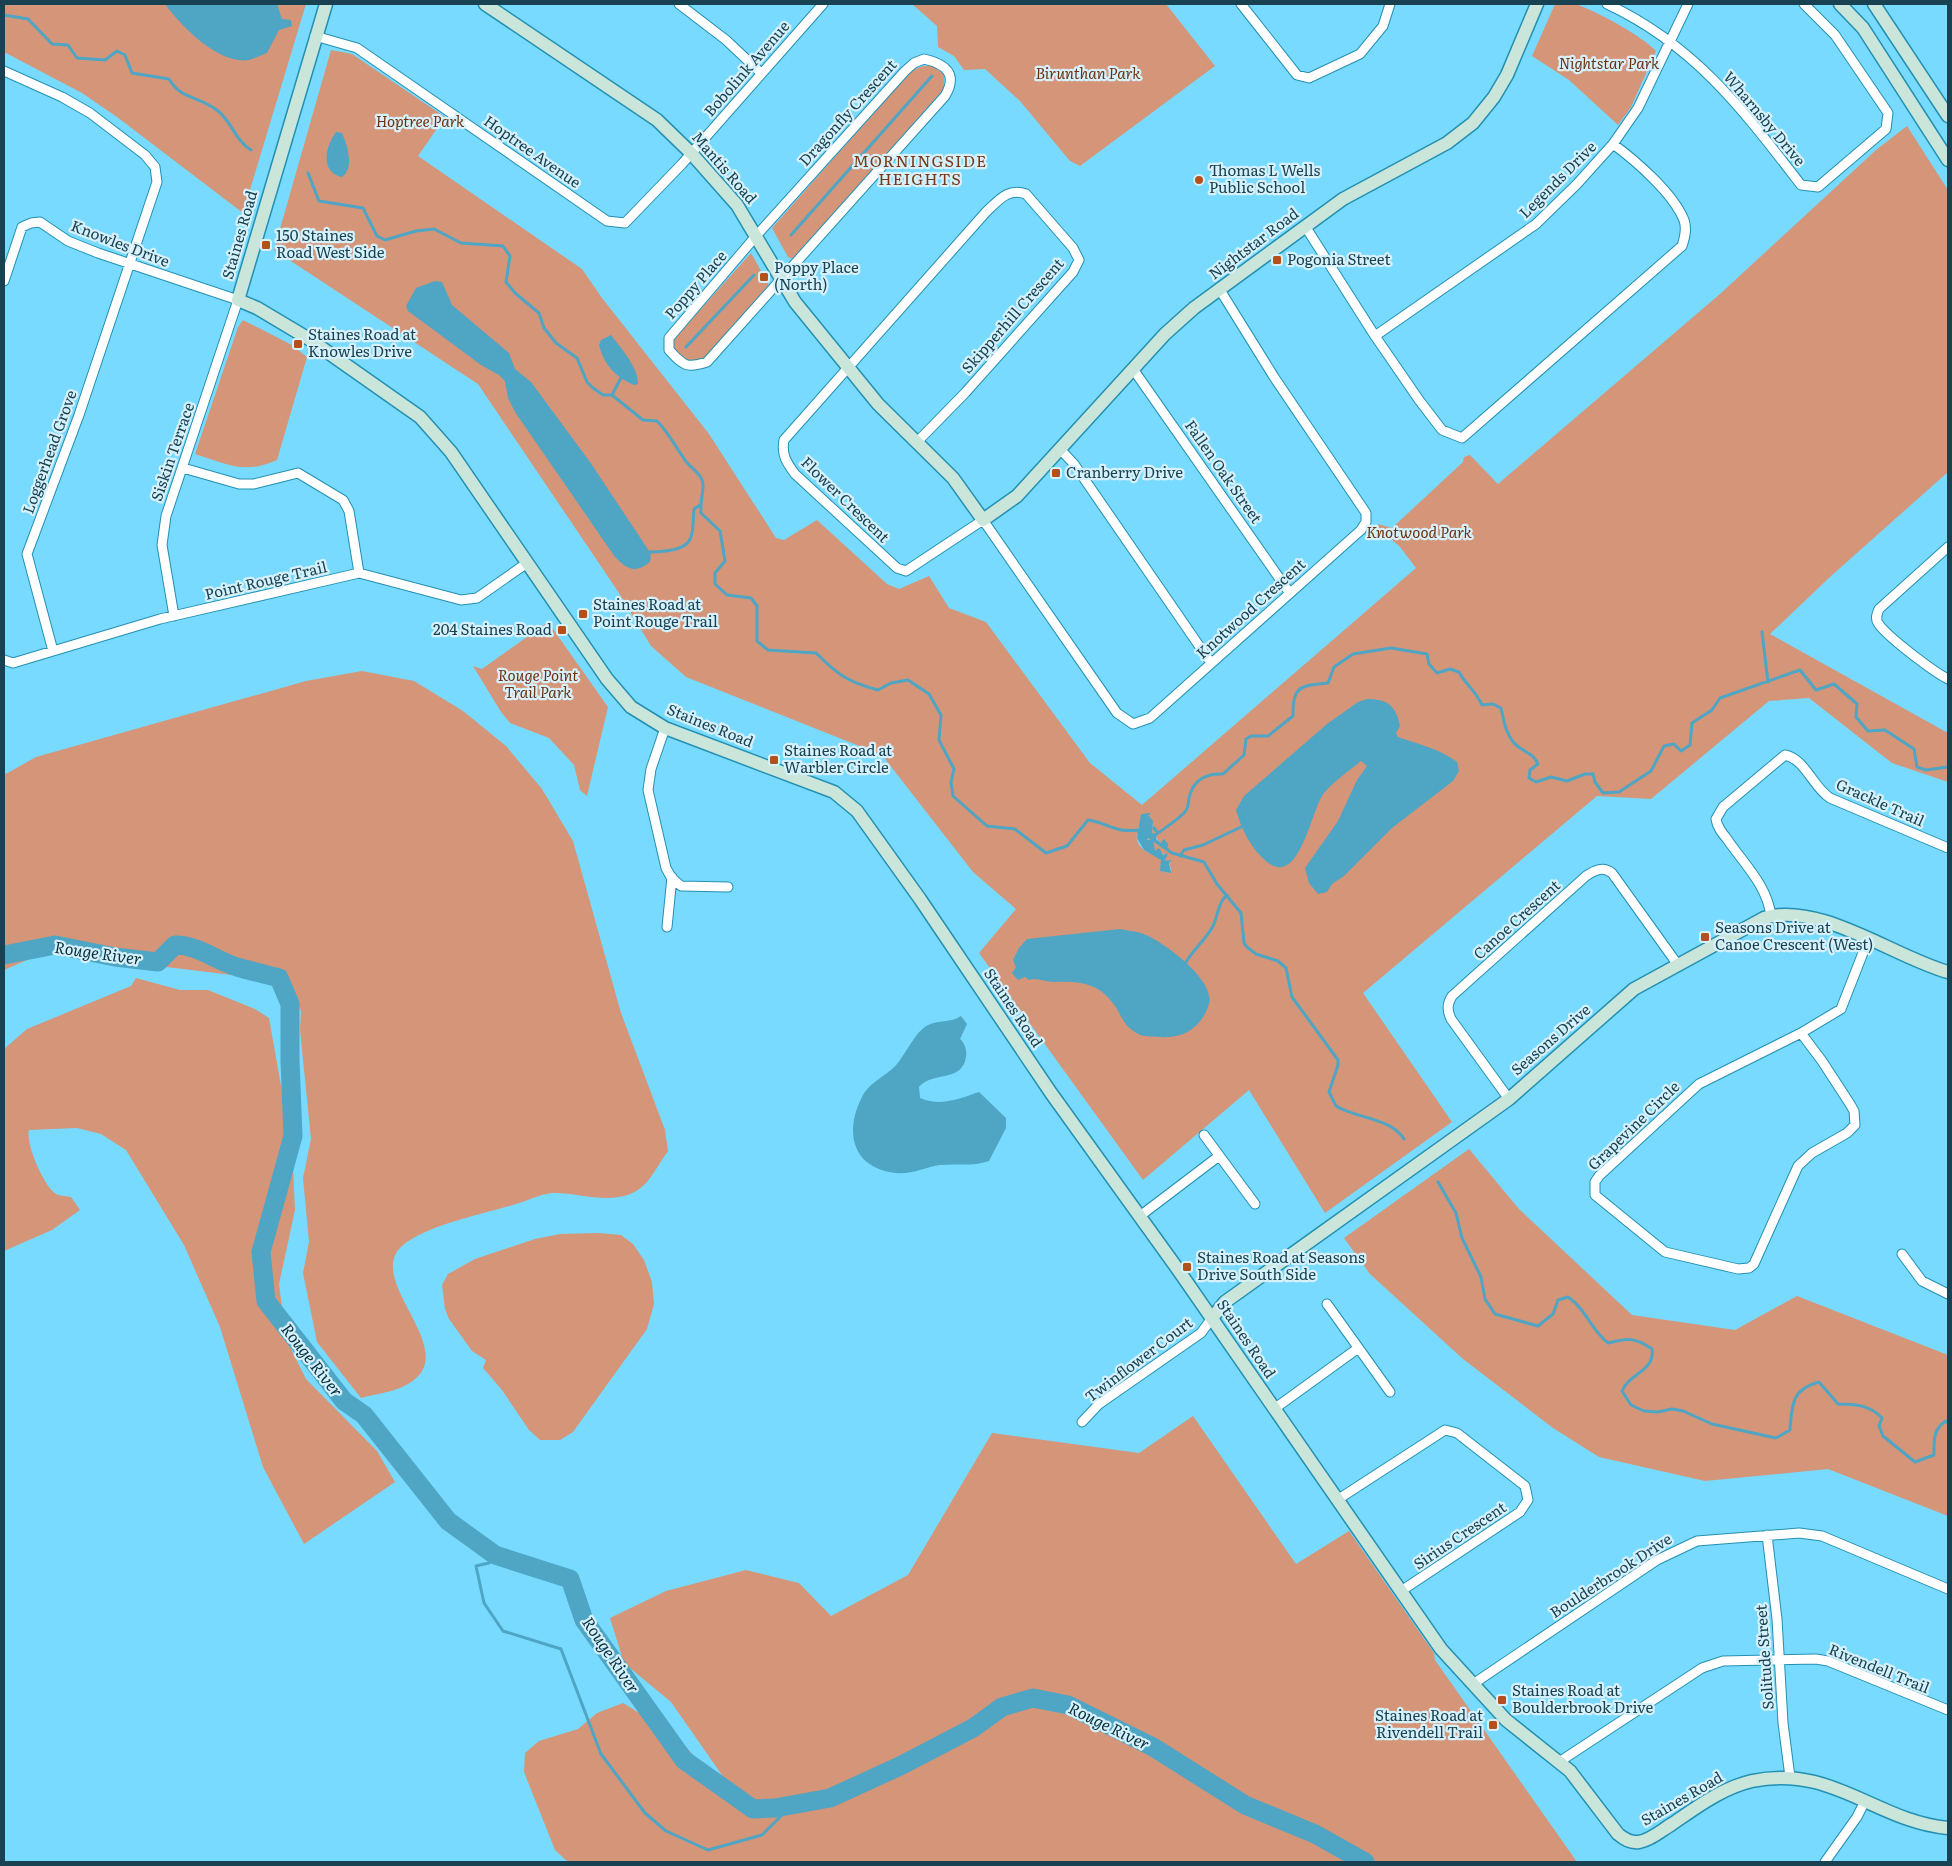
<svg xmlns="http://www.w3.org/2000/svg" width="1952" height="1866" viewBox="0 0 1952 1866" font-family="Literata,serif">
  <rect width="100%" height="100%" fill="#78daff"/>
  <!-- green -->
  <path fill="#d59579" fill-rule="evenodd" d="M4 4H306L243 213 117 117 82 93 4 52Z
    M912 4H1166L1215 66 1080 166 1070 161 1020 101 985 69 964 70 954 56 938 47 937 26Z
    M1555 4C1561 4 1569 3 1575 4 1596 11 1641 35 1656 51L1631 107 1618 125 1569 80 1532 56Z
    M331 50 352 54 445 117 418 156 582 269 602 298 709 434 776 538 784 540 817 520 887 584 899 589 929 576 949 608 986 622 1090 763 1142 805 1416 568 1400 547 1378 527V524L1392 528 1463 462 1464 457 1470 455 1498 484 1720 294 1876 150 1907 126 1948 190V472L1831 576 1770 634 1948 733V782L1892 763 1809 698 1769 701 1651 799 1597 796 1363 993 1452 1122 1325 1213 1249 1090 1143 1180 979 953 1016 909 973 872 882 755 686 677 651 646 617 590 478 384 274 250ZM1150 813 1148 815 1153 822 1152 833 1166 849 1152 837 1147 840 1156 851 1166 855 1165 861H1169L1171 870 1168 873 1162 870 1161 860C1156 855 1149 854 1144 850 1129 838 1140 822 1150 813Z
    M923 66H934L944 75V89L793 259 788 257 772 228 912 70Z
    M751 253 769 285 710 354 702 360 688 363C679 357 673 351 674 339Z
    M243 320 290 344 307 357 277 460C244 475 227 464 195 454L238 327Z
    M548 622 608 707 587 796 580 790 574 765 549 738 510 723 501 712 473 666 482 669Z
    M362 671 414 681 463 711 506 746 542 789 573 841 621 1013 665 1130 668 1151C660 1162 653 1176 644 1185 619 1209 581 1192 552 1193 540 1194 527 1201 516 1204 484 1214 426 1225 402 1246 363 1281 465 1352 408 1384 395 1392 375 1394 361 1398L317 1342 303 1273 309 1242 303 1178 311 1139 300 1030 301 1011 296 1000 283 987 256 976 232 975 150 965 76 951 34 957 4 970V775L36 757 306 681Z
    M136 978 180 990H208L255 1009 269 1018 292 1148 295 1210 279 1284 286 1339 306 1379 377 1451 395 1482 304 1544 263 1467 220 1327 184 1245 126 1150 101 1134 77 1128 29 1130C25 1143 44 1187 56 1194 60 1196 67 1196 71 1197L80 1210 52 1230 4 1251V1049L27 1029 131 986Z
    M1469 1149 1519 1209 1632 1315 1735 1330 1797 1296 1948 1355V1516L1828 1469 1705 1481 1599 1457 1553 1428 1463 1359 1370 1274 1344 1238Z
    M598 1233 621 1235 633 1244 644 1260 652 1282 654 1304 647 1329 573 1432 560 1440H540L529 1430 502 1390 483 1368 486 1360 472 1351 449 1319 445 1309 442 1285 448 1274 475 1259 535 1239 560 1234Z
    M1193 1416 1296 1564 1349 1531 1434 1653 1435 1660 1577 1862H568L555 1850 524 1772 525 1753 539 1741 578 1729 597 1713 623 1703 675 1735 715 1779 740 1801 671 1702 624 1663 610 1618 666 1591 746 1570 799 1583 831 1616 908 1575 992 1433 1139 1453Z"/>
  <!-- water -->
  <path fill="#4ea5c4" d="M165 4H277L282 19 291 20 292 26 279 30 267 53C261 55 255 58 249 60 219 65 181 26 165 4Z
    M336 132 342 133C347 144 355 168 342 177 319 172 326 145 336 132Z
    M435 281 442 282 452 305 509 353 515 369 531 382 590 462 651 554 650 562C635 574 627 569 615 557L515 412 508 398 505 381 499 375 481 365 408 311 406 306 416 288Z
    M611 335C620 347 639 368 638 384L634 385C615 377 604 365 599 345L601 340Z
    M1367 699C1387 699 1396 705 1400 726L1396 733 1398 737C1420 745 1438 748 1457 762L1459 771 1453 781 1392 828 1344 876 1332 884 1327 892 1318 894 1309 883 1305 868 1338 821 1357 780 1367 766 1361 761C1349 771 1334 781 1324 793 1311 809 1300 888 1267 862 1251 849 1241 828 1236 810L1244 796 1327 724 1358 702Z
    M1150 813 1151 814 1148 815 1153 821 1152 833 1156 834V839L1161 843 1164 839 1168 844 1167 850 1152 837H1149L1147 840H1153L1155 851 1159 848 1163 855 1168 853 1165 861 1172 860 1169 863 1171 873 1160 871 1161 860 1144 850 1137 838 1141 814Z
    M1120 929C1128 931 1138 931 1146 935 1165 943 1216 981 1209 1004 1202 1027 1184 1039 1160 1037 1150 1036 1144 1038 1135 1032 1125 1026 1122 1018 1117 1009 1101 983 1081 981 1054 982 1046 982 1035 977 1029 980L1025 977 1018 980 1012 973 1016 967 1013 960 1019 948 1027 939Z
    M961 1016 967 1024 960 1039C965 1043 967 1051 966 1057 962 1083 932 1071 919 1087L920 1098C940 1107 959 1099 979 1092L1006 1118V1128L989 1161C972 1167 957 1163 940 1165 926 1167 910 1175 896 1173 852 1168 844 1132 862 1097 869 1082 887 1076 897 1064 907 1052 915 1032 928 1025 938 1020 951 1023 961 1016Z"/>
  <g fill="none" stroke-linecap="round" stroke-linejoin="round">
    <!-- stream -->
    <path stroke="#4ea5c4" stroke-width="3" d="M4 15 28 19 52 44 68 45 77 58 105 60 117 51 125 55 132 73 169 79C182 101 199 95 218 111 232 122 235 140 251 150
      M308 173 319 201 363 208 377 236 385 240 416 231 434 229 461 243 503 246 510 256 506 282 515 293 539 313 544 328 556 343 577 358 587 382 593 388 603 395H612L643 420 657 421C669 433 675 446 685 460 690 468 703 474 703 485 703 494 700 503 701 513L720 531 725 561 715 573V584L727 595 751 598 757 606V641L768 650 816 653C838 675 848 682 878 690L891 683 908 680 929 694 941 715 939 740 954 769 951 782 953 796 987 826 1015 829 1046 853 1067 846 1088 820C1109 823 1114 833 1138 830L1139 834
      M791 235 932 76
      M686 347 754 275
      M612 395 621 378
      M649 552C662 552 687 551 691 537 694 528 693 518 694 509L700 505
      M1762 632 1768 682
      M1154 828 1158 833
      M1148 836 1172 853 1204 862 1217 884 1241 913 1244 943 1247 947 1256 954 1278 961 1286 968 1292 997 1338 1060V1065L1329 1092 1336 1106C1357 1119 1390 1117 1404 1139
      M1153 837C1163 829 1175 822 1184 813 1189 808 1188 804 1189 798 1193 780 1206 773 1223 774L1244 755 1246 739 1251 736H1268L1293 716C1292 685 1301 686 1328 683L1334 667 1353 654 1391 648 1427 654 1429 664 1437 673 1450 669 1459 672C1466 685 1476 691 1482 705L1493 704 1501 708C1504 721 1505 732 1514 743 1521 751 1534 753 1538 764L1530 770 1529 778 1536 782 1551 777 1567 781 1585 774H1593L1595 782 1603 793 1619 792 1651 771 1664 746 1674 744 1681 751 1690 745 1692 723 1712 710 1720 698 1800 670 1816 690 1834 684 1857 704 1856 717 1868 731 1885 730 1914 749 1917 767 1926 770 1948 767
      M1180 856 1184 850 1203 845 1241 827
      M1185 964C1193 949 1205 941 1213 926 1218 916 1218 902 1227 895
      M1438 1182 1456 1213 1462 1238 1481 1277 1485 1299 1495 1314 1538 1326 1553 1314 1558 1300 1568 1297C1586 1309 1591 1330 1608 1343 1628 1338 1635 1337 1652 1349 1655 1372 1629 1373 1622 1391L1631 1405 1644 1411 1658 1412 1672 1409 1683 1411 1712 1424 1776 1438 1790 1430C1792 1406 1791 1389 1819 1382L1838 1404C1855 1404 1870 1405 1882 1418L1879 1426 1883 1436 1915 1462 1934 1455C1934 1440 1933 1429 1946 1421L1948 1423
      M489 1563 476 1566 484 1603 503 1631 561 1649 601 1754 645 1813 666 1831 708 1850 762 1835 785 1812"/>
    <!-- river -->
    <path stroke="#4ea5c4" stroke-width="19" d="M4 955 55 945 115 957 158 962 175 945C198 945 215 960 237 967 251 971 265 974 279 978L290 1004V1061L293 1136 261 1252 266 1301 344 1401 364 1415 448 1521 495 1555 570 1579 584 1620 684 1760 753 1809 775 1808 830 1798 900 1766 973 1728 1002 1707 1033 1698 1068 1705 1153 1747 1245 1805 1315 1834 1365 1862"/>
    <!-- street casing -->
    <g stroke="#2390b2" stroke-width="11">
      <path id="street" d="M679 4 726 40 761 73
        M1241 4 1297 75 1309 78 1360 54 1383 26 1390 4
        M1607 4C1695 45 1744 111 1801 185L1818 187 1886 129 1888 113 1835 35 1804 4
        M315 36 357 48 607 221 625 223 682 164 823 4
        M924 59C946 64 958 74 945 96L707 362C686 369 683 365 669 350V338L756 236 905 71 914 63Z
        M4 71 62 97 90 113 145 155 155 167 157 182 79 415 27 554 53 651
        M1305 226 1375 336 1419 400 1442 430 1462 438 1682 246C1685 237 1687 229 1684 220 1673 193 1636 161 1613 144
        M4 281 22 227 31 223 40 222 68 241 98 253 238 300 166 516 162 545 174 616
        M1375 336 1536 224 1577 184 1613 144 1638 108 1688 4
        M1133 369 1289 592
        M918 441 965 393 1073 272 1079 260 1073 248 1026 194C1008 187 998 201 986 212L784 440C781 455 787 463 795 474L897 568 906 571 983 520 1117 713 1133 724 1150 718 1361 530 1366 522V513L1274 377 1220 290
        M1060 449 1074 464 1211 663
        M183 468 239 484H254L298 473 343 500 349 511 359 573
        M1948 547 1879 609C1877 614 1875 618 1878 623 1886 636 1934 672 1948 679
        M4 660 13 663 160 619 359 573 461 600 477 598 527 563
        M665 728 651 769 648 790 666 868 671 877 681 886 728 887
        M1771 916C1767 885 1744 864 1727 839 1722 833 1717 827 1716 819L1723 807 1785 755C1805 759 1813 787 1830 798L1948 848
        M667 927 672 877
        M1801 1033 1822 1061 1850 1104 1854 1111 1855 1125 1847 1133 1812 1153 1798 1166 1754 1264 1749 1268 1738 1269 1665 1252 1595 1195V1182L1599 1176 1699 1084 1801 1033 1841 1009 1868 940
        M1509 1099 1451 1019C1447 1010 1447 1004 1452 996L1586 876C1595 870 1603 866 1612 873L1678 965
        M1204 1135 1255 1204
        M1140 1216 1219 1156
        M1902 1254 1922 1281 1948 1294
        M1327 1304 1390 1392
        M1274 1409 1357 1349
        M1082 1422 1099 1404 1201 1333 1212 1318
        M1337 1500 1445 1430 1457 1433 1525 1486 1528 1500 1520 1512 1401 1591
        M1767 1535 1777 1619 1783 1723 1790 1777
        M1473 1684 1657 1560 1697 1541 1799 1533 1822 1536 1948 1589
        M1559 1762 1702 1668 1723 1661 1816 1659 1828 1661 1948 1710
        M1825 1862 1857 1817 1865 1801"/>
    </g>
    <!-- secondary casing -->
    <g stroke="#2390b2" stroke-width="15">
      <path id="secondary" d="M326 4 238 300 257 308 309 339 420 417 451 452 607 679 631 707 665 728 834 792 857 811 920 899 1051 1093 1179 1271 1441 1649 1506 1720 1570 1771 1618 1834C1624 1839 1630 1843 1639 1842 1651 1840 1662 1830 1672 1824 1697 1807 1722 1788 1752 1781 1832 1764 1875 1821 1948 1828
        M485 4 657 120 691 153 737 205 795 302 878 404 953 478 983 520 1017 496 1165 334 1194 308 1343 199 1447 143 1473 123 1494 97 1507 75 1537 4
        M1840 4 1863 28 1948 160
        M1874 4 1948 116
        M1212 1318 1225 1302 1509 1099 1634 989 1764 918C1819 901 1894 957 1948 972"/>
    </g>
    <!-- street -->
    <use href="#street" stroke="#fff" stroke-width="9"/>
    <!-- secondary -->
    <use href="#secondary" stroke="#cae6db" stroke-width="12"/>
  </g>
  <!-- markers -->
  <g fill="#b4511b" stroke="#d6f1fc" stroke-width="2">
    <circle cx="1199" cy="180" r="5"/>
    <rect x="261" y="240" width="10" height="10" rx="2.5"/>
    <rect x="1272" y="255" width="10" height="10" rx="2.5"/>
    <rect x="759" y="272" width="10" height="10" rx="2.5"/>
    <rect x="293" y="339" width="10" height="10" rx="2.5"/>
    <rect x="1051" y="468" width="10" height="10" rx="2.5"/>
    <rect x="578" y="609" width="10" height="10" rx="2.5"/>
    <rect x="557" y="625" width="10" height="10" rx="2.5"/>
    <rect x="769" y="755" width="10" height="10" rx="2.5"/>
    <rect x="1700" y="932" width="10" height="10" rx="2.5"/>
    <rect x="1182" y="1262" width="10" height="10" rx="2.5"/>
    <rect x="1497" y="1695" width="10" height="10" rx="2.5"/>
    <rect x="1488" y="1720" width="10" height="10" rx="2.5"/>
  </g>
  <g text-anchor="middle" stroke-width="4.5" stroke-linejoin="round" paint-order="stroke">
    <!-- park labels -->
    <g font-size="15" font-style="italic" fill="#70300f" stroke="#d6f1fc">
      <text x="1609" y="69">Nightstar Park</text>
      <text x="1088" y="79">Birunthan Park</text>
      <text x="420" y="127">Hoptree Park</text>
      <text x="1419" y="538">Knotwood Park</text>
      <text x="538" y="681">Rouge Point<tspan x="538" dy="17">Trail Park</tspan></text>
    </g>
    <!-- street labels -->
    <g font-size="15" fill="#184251" stroke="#d6f1fc">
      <text transform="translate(747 69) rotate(-49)" y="5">Bobolink Avenue</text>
      <text transform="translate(848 113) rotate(-48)" y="5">Dragonfly Crescent</text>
      <text transform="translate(1764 119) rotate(50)" y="5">Wharnsby Drive</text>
      <text transform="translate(532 152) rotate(35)" y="5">Hoptree Avenue</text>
      <text transform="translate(724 168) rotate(49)" y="5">Mantis Road</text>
      <text transform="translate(1558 180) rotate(-45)" y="5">Legends Drive</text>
      <text transform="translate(240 235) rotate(-74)" y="5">Staines Road</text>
      <text transform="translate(120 244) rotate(21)" y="5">Knowles Drive</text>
      <text transform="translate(1254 244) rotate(-37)" y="5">Nightstar Road</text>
      <text transform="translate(696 285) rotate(-49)" y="5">Poppy Place</text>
      <text transform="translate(1013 316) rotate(-49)" y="5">Skipperhill Crescent</text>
      <text transform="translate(50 452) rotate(-70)" y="5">Loggerhead Grove</text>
      <text transform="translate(173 452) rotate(-71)" y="5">Siskin Terrace</text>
      <text transform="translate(1223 472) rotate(55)" y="5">Fallen Oak Street</text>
      <text transform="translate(845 500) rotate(44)" y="5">Flower Crescent</text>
      <text transform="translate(266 581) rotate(-13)" y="5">Point Rouge Trail</text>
      <text transform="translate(1251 609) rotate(-42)" y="5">Knotwood Crescent</text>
      <text transform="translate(710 726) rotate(22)" y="5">Staines Road</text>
      <text transform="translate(1880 803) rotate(24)" y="5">Grackle Trail</text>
      <text transform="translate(1517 920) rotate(-42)" y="5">Canoe Crescent</text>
      <text transform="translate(1013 1008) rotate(56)" y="5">Staines Road</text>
      <text transform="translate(1551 1040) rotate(-41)" y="5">Seasons Drive</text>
      <text transform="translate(1634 1126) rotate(-44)" y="5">Grapevine Circle</text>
      <text transform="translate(1246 1339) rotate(56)" y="5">Staines Road</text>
      <text transform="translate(1139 1360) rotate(-37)" y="5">Twinflower Court</text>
      <text transform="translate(1460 1536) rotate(-34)" y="5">Sirius Crescent</text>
      <text transform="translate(1611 1576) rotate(-33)" y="5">Boulderbrook Drive</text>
      <text transform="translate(1765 1657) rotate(-94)" y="5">Solitude Street</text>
      <text transform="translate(1879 1669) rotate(22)" y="5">Rivendell Trail</text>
      <text transform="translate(1682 1799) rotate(-30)" y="5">Staines Road</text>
    </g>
    <!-- poi labels -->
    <g font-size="15" fill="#184251" stroke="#d6f1fc" text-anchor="start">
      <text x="1209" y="176">Thomas L Wells<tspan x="1209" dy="17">Public School</tspan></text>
      <text x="276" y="241">150 Staines<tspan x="276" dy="17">Road West Side</tspan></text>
      <text x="1287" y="265">Pogonia Street</text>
      <text x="774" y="273">Poppy Place<tspan x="774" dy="17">(North)</tspan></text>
      <text x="308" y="340">Staines Road at<tspan x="308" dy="17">Knowles Drive</tspan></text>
      <text x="1066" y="478">Cranberry Drive</text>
      <text x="593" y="610">Staines Road at<tspan x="593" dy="17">Point Rouge Trail</tspan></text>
      <text x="552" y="635" text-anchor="end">204 Staines Road</text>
      <text x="784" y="756">Staines Road at<tspan x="784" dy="17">Warbler Circle</tspan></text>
      <text x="1715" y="933">Seasons Drive at<tspan x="1715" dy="17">Canoe Crescent (West)</tspan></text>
      <text x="1197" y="1263">Staines Road at Seasons<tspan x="1197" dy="17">Drive South Side</tspan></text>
      <text x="1512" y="1696">Staines Road at<tspan x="1512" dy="17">Boulderbrook Drive</tspan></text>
      <text x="1483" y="1721" text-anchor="end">Staines Road at<tspan x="1483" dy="17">Rivendell Trail</tspan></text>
    </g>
    <!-- neighbourhood labels -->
    <g font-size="16" letter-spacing="1" fill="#783818" stroke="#d6f1fc">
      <text x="920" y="167">MORNINGSIDE<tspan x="920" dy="18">HEIGHTS</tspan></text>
    </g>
    <!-- water labels -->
    <g font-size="16" font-style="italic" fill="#042e3c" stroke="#d6f1fc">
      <text transform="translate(98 953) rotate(8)" y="6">Rouge River</text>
      <text transform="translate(312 1360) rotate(52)" y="6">Rouge River</text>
      <text transform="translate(611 1655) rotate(56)" y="6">Rouge River</text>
      <text transform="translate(1109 1726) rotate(26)" y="6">Rouge River</text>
    </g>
  </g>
  <!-- border -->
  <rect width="1952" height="1866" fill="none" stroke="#184251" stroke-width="10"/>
</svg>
